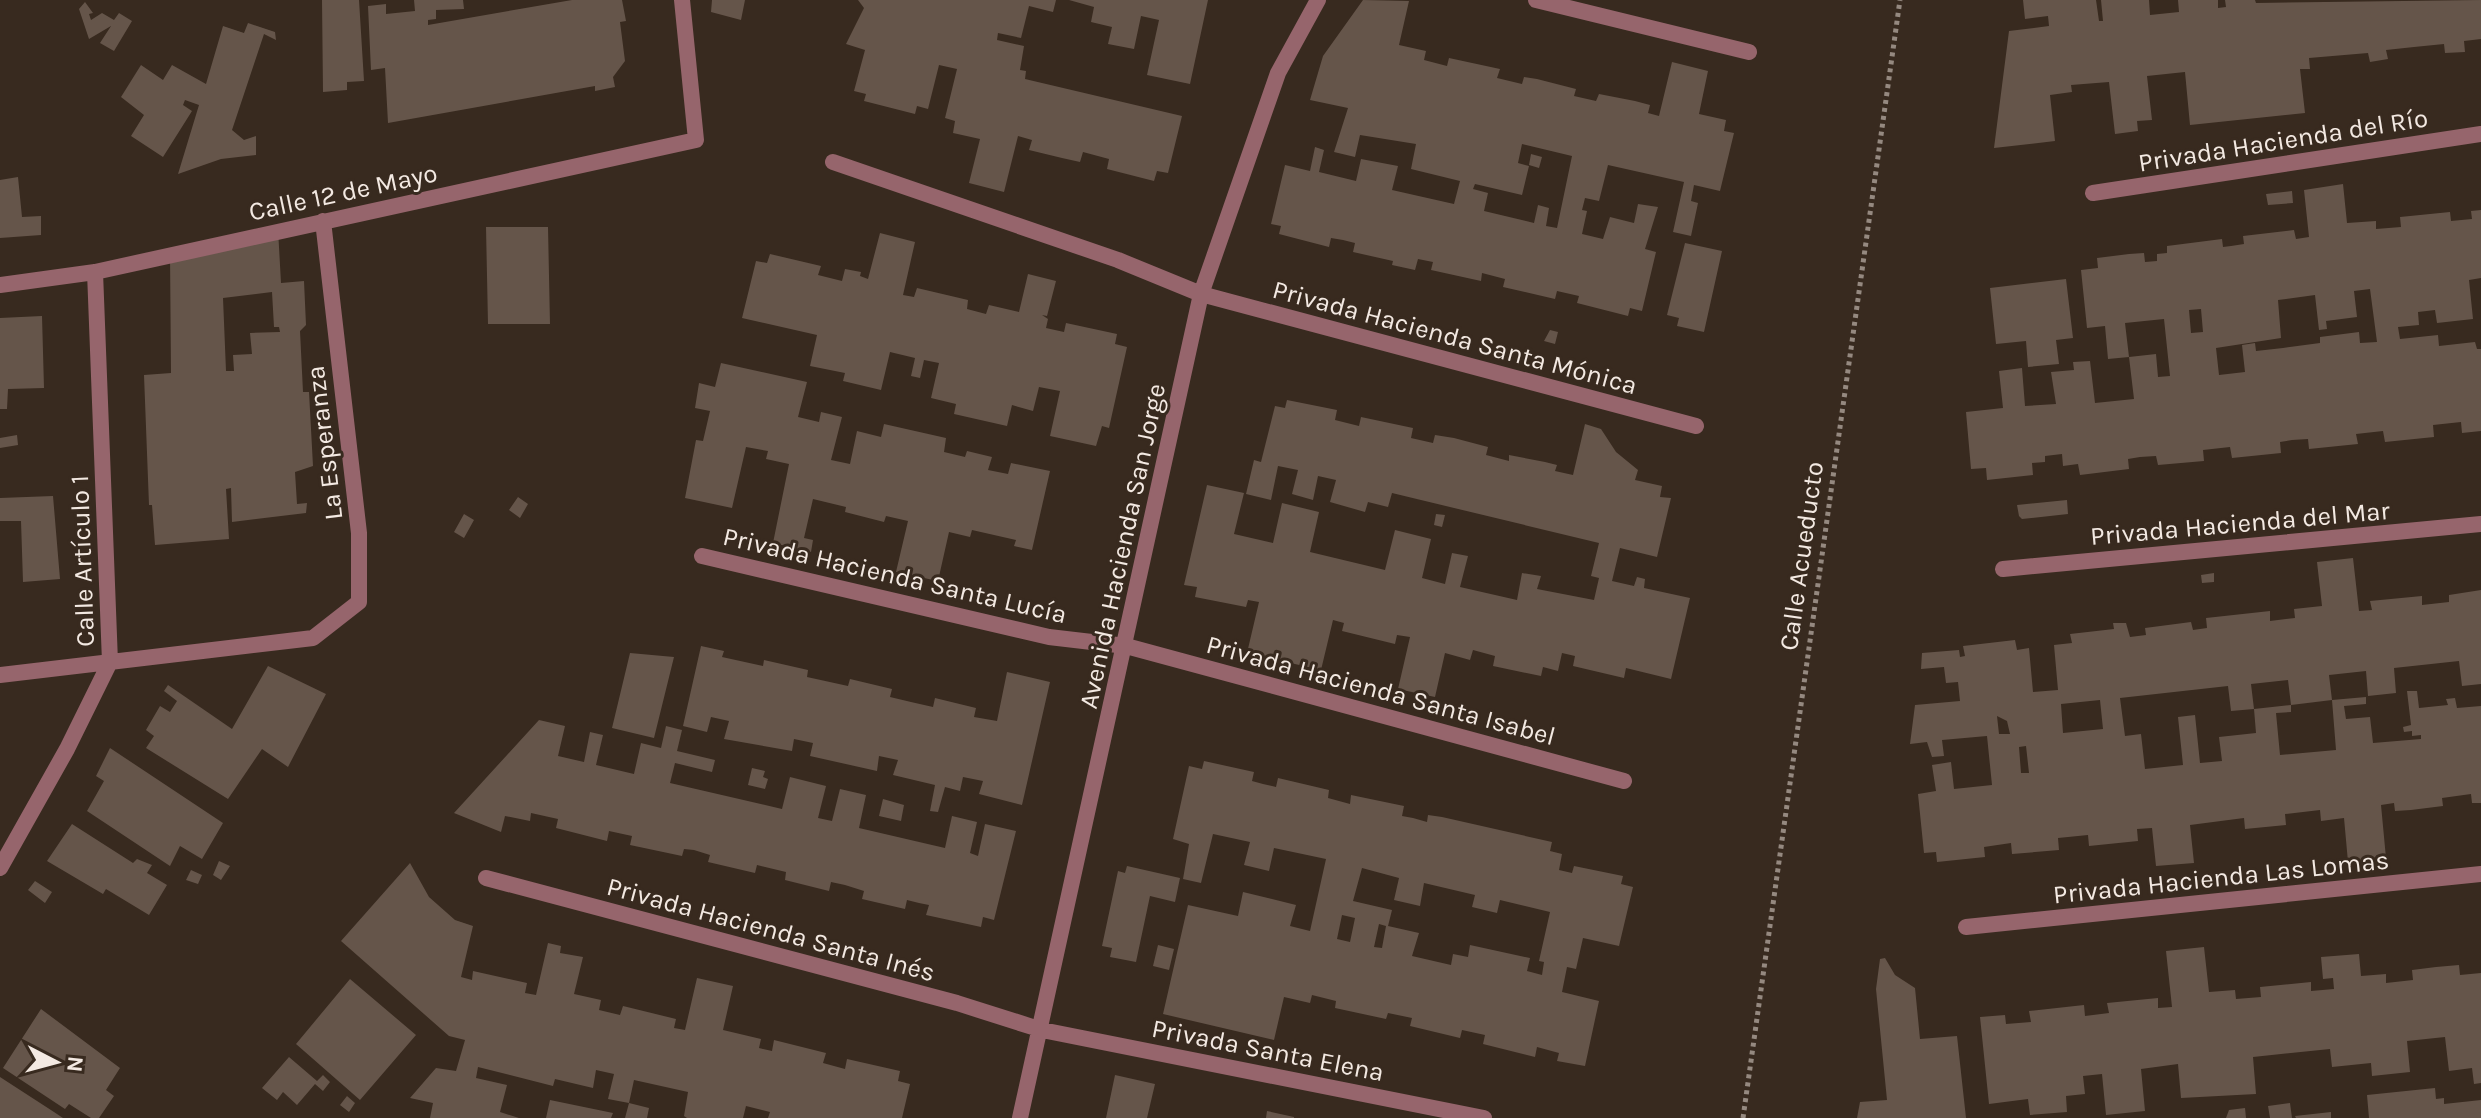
<svg xmlns="http://www.w3.org/2000/svg" width="2481" height="1118" viewBox="0 0 2481 1118" font-family="Karla,sans-serif">
  <rect width="100%" height="100%" fill="#382a1f"/>
  <!-- building -->
  <path fill="#65554a" fill-rule="evenodd" d="M322 0H359L364 81 347 82V90L323 92Z
    M414 0H463L464 9 436 10V19L428 20V25L572 0H622L626 21 620 22 625 61 613 77 615 87 595 91V86L388 123 385 68 371 70 368 6 386 4V14L415 11Z
    M712 0H745L741 20 711 12Z
    M858 0H1056L1053 12 1029 6 1021 38 998 33 997 40 1024 46 1020 70 1026 71 1025 79 1182 116 1168 173 1157 171 1154 181 1107 169 1109 159 1083 152 1080 162 1062 158 1029 150 1032 140 1018 136 1004 192 969 183 980 139 953 133 955 121 945 118 957 69 939 65 928 109 917 106 915 114 864 101 866 94 854 91 865 50 846 44 864 8Z
    M1069 0H1208L1190 84 1147 75 1159 20 1141 16 1134 49 1108 44 1112 27 1091 22 1094 7Z
    M1363 0 1409 1 1399 45 1426 51 1424 60 1447 66 1449 58 1500 69 1497 78 1522 84 1524 77 1537 79 1576 89 1574 96 1596 101 1599 94 1635 101 1650 105 1648 113 1659 116 1672 62 1708 71 1699 114 1726 120 1724 131 1734 133 1720 191 1694 185 1691 201 1698 203 1691 236 1673 232 1684 182 1608 165 1599 201 1585 198 1582 210 1587 211 1582 234 1603 239 1610 217 1634 223 1638 204 1658 207 1645 249 1656 252 1642 311 1630 308 1628 316 1577 303 1579 296 1557 291 1555 299 1503 287 1505 279 1482 273 1481 281 1431 270 1433 262 1418 259 1415 270 1392 265 1393 261 1353 252 1355 243 1343 240 1331 238 1329 247 1279 234 1281 226 1271 224 1285 165 1310 171 1315 147 1324 150 1319 172 1356 181 1361 159 1398 166 1392 190 1454 204 1460 181 1411 169 1416 144 1360 135 1355 157 1334 152 1348 108 1310 100 1323 56ZM1522 144 1572 156 1557 228 1546 226 1549 208 1538 205 1534 223 1484 211 1488 193 1473 189 1475 184 1522 195 1529 166 1518 163Z
    M2023 0H2096L2099 21H2103L2101 0H2149L2150 15 2179 12 2178 0H2218V8L2226 7 2225 0H2255L2256 3 2481 0V39L2464 41 2465 52 2445 53 2444 44 2414 47 2386 50 2388 59 2370 62 2368 53 2309 58 2310 69H2300L2305 113 2190 125 2185 72 2147 76 2152 120 2137 121 2138 131 2115 134 2109 82 2071 85 2072 92 2050 95 2055 141 1994 148 2009 31 2049 26 2048 16 2025 19Z
    M85 2 93 13 89 14 91 20 102 13 114 20 119 13 132 21 114 51 100 43 111 26 89 39 79 9Z
    M248 23 275 32 276 40 264 34 232 130 244 140 256 136V155L221 159 178 174 199 105 185 100 183 105 192 111 163 157 131 136 144 115 121 97 141 65 163 80 172 65 206 84 223 26 244 33Z
    M1531 154 1542 157 1539 168 1529 165Z
    M18 177 22 217 41 216V235L0 238V180Z
    M2343 184 2347 223 2376 221V229L2401 227 2400 217 2450 212 2451 221 2472 219 2471 211 2481 210V278L2469 280 2473 319 2437 323 2435 310 2418 312 2419 325 2398 327 2400 339 2438 335 2439 346 2475 342 2477 349H2481V431L2462 433 2461 422 2433 425 2434 437 2385 442 2383 431 2356 434 2358 444 2309 449 2308 439 2292 440 2280 442 2281 453 2232 458 2230 447 2203 450 2204 461 2158 465 2156 456 2140 457 2128 459 2129 469 2080 475 2078 464 2063 466 2062 454 2045 456V462L2032 463 2033 475 1987 480 1986 468 1971 469 1966 412 2003 408 1999 371 2022 368 2025 406 2056 404 2051 372 2074 370 2073 362 2090 361 2095 403 2134 399 2129 357 2156 354 2158 377 2170 376 2164 319 2125 323 2129 357 2108 359 2105 326 2087 328 2081 270 2098 268 2097 258 2129 254 2144 253 2145 262 2157 261V254L2167 253V246L2222 239 2223 247 2231 246 2244 244 2243 236 2294 230 2296 239 2309 237 2304 190ZM2370 289 2377 342 2360 343 2359 332 2320 337V343L2283 348 2256 351 2255 343 2242 345 2245 372 2219 375 2216 348 2281 338 2278 300 2315 295 2319 330 2327 329 2326 321 2357 317 2354 291ZM2201 309 2203 332 2191 333 2189 310Z
    M2292 191 2293 203 2268 205 2266 194Z
    M486 227H548L550 324H488Z
    M278 229 281 283 304 281 306 325 300 331 303 392H309L313 466 295 472 297 504 307 503 306 513 232 522 231 488 226 489 229 539 155 545 152 505H149L144 375 171 373 170 253ZM272 292 274 327H279L280 332 250 333 252 354 233 355 234 371H226L223 298Z
    M880 233 915 242 903 295 914 297 917 288 968 300 967 309 986 314 989 305 1019 312 1028 274 1056 281 1047 316 1042 315 1048 319 1046 328 1064 332 1066 323 1117 334 1115 344 1127 347 1109 428 1102 426 1096 446 1050 436 1060 391 1039 387 1033 411 1012 405 1007 426 954 414 956 404 931 398 939 363 924 360 920 378 911 376 915 358 890 352 881 390 843 381 845 373 810 366 817 335 742 318 756 261 767 263 770 254 821 266 818 275 842 281 845 269 861 272 860 276 868 279Z
    M1685 243 1722 251 1704 332 1677 326 1679 318 1667 315Z
    M2066 279 2073 338 2056 340 2059 364 2028 367 2026 341 1996 344 1990 288Z
    M42 316 44 388 8 389 7 409H0V318Z
    M1550 330 1558 332 1555 344 1544 341Z
    M721 363 807 382 798 417 819 422 821 412 842 417 831 460 850 464 857 431 881 437 884 424 946 438 944 452 965 457 967 451 992 457 988 470 1008 474 1011 463 1050 471 1032 550 1014 546 1016 540 972 530 970 537 949 532 938 581 896 572 908 521 886 516 884 522 845 512 846 507 813 499 804 538 813 540 811 552 773 543 789 464 766 459 768 451 746 447 732 508 685 498 696 440 703 441 710 411 695 408 699 383 715 387Z
    M1287 400 1337 410 1335 420 1359 426 1361 417 1413 428 1411 438 1433 443 1435 435 1454 438 1488 447 1486 455 1509 461V455L1545 462 1557 465 1555 471 1573 475 1585 424 1601 429 1616 452 1638 470 1635 480 1662 486 1660 497 1671 498 1657 557 1620 548 1612 581 1634 586 1637 577 1645 579 1644 588 1690 598 1671 679 1626 668 1624 678 1573 666 1575 656 1562 653 1558 671 1543 667 1541 676 1493 666 1495 656 1473 650 1470 660 1445 653 1435 697 1398 689 1410 637 1397 635 1395 644 1342 631 1344 623 1333 620 1321 670 1247 653 1259 602 1248 600 1246 607 1195 597 1197 587 1184 585 1207 485 1244 493 1234 534 1273 543 1282 503 1319 512 1310 552 1385 570 1395 530 1431 539 1422 578 1445 584 1452 553 1468 556 1460 587 1517 600 1522 573 1541 576 1537 589 1594 600 1599 578 1591 576 1599 543 1392 493 1388 507 1368 502 1365 512 1330 502 1336 480 1318 476 1313 500 1292 494 1298 470 1278 466 1271 500 1246 494 1254 460 1261 462 1275 406 1285 408Z
    M17 435 18 445 0 448V438Z
    M53 496 60 579 23 582 21 521H0V498Z
    M518 497 528 504 520 518 509 510Z
    M2067 500 2068 514 2022 519 2019 516 2017 505Z
    M464 514 474 520 464 538 454 532Z
    M1436 514 1445 515 1442 527 1434 525Z
    M2353 558 2359 611 2372 610 2370 601 2422 596V605L2449 602V595L2481 590V684L2462 686 2459 661 2394 668 2396 693 2368 696 2366 671 2329 675 2332 700 2291 705 2288 680 2251 684 2254 709 2291 705V712L2276 713 2280 755 2336 750 2332 700 2366 697V704L2344 706 2346 719 2370 717 2373 743 2421 739V735L2412 736V731L2404 732 2403 727 2411 725 2407 691H2417L2419 708 2448 705 2446 699 2455 698 2457 708 2481 706V803H2472L2471 794 2442 798 2443 806 2411 810 2395 811 2394 803 2381 805 2386 858 2348 862 2344 818 2321 821 2320 810 2285 814 2286 825 2245 829 2244 818 2190 825 2194 863 2156 866 2152 828 2137 829 2138 841 2089 846 2088 835 2058 838 2059 850 2012 854 2011 843 1984 847 1985 857 1937 862 1936 852 1924 853 1918 794 1936 791 1932 765 1951 762 1954 789 1992 785 1987 736 1942 740 1944 756 1932 757 1927 742 1910 744 1915 705 1960 701 1958 682 1946 683 1944 667 1921 669 1922 653 1959 650 1960 657 1965 656 1963 646 2015 640 2017 650 2029 648 2033 692 2058 690 2054 645 2072 643 2070 634 2114 629 2113 623H2126L2130 637 2146 635 2145 628 2191 622 2193 630 2207 628 2206 618 2270 611V621L2295 618 2294 609 2322 606 2317 562ZM2228 686 2231 711 2254 709 2256 733 2219 737 2222 761 2200 763 2195 715 2178 717 2183 765 2145 769 2141 734 2125 736 2120 698ZM2100 700 2103 729 2063 733 2061 704ZM1997 716 2007 721 2010 734H1999ZM2026 746 2029 773H2021L2019 747Z
    M2214 573V582L2202 583 2201 575Z
    M701 646 724 651 722 657 763 666 764 660 808 670 807 677 848 686 850 679 892 689 890 697 911 702 933 707 935 698 976 708 974 717 997 721 1007 672 1050 682 1022 805 979 794 983 781 963 777 960 791 945 787 938 812 930 811 935 785 893 775 898 760 879 756 877 771 810 756 813 743 794 739 792 751 724 739 729 721 711 717 707 732 683 726Z
    M630 653 674 657 654 738 612 728Z
    M268 666 326 694 288 767 262 749 228 799 146 748 154 736 146 730 160 706 170 712 177 701 164 691 168 685 232 729Z
    M539 720 565 726 558 756 584 762 590 732 603 735 596 765 634 774 641 743 661 748 666 726 682 730 677 751 715 760 712 772 675 763 670 783 782 809 790 777 826 786 818 818 832 821 840 789 866 795 859 828 932 845 945 848 952 816 977 822 970 853 978 856 985 824 1016 831 994 920 983 917 981 927 926 915 929 905 919 903 907 900 905 909 862 899 864 891 845 885 831 882 829 891 785 880 786 872 757 865 755 873 708 862 710 855 694 850 684 849 682 856 630 845 632 836 609 831 607 841 556 828 558 819 531 813 530 821 505 816 501 832 454 813Z
    M110 748 223 823 202 859 180 846 170 866 87 811 104 781 96 776Z
    M1204 761 1254 772 1252 781 1263 784 1276 787 1278 778 1329 790 1328 798 1350 804 1351 795 1404 806 1402 816 1413 818 1427 822 1428 815 1442 817 1552 842 1550 851 1562 854 1559 870 1572 873 1574 866 1623 876 1621 884 1633 887 1619 946 1583 938 1576 969 1567 967 1562 992 1599 1001 1585 1066 1557 1061 1559 1053 1537 1047 1535 1057 1483 1044 1485 1035 1462 1030 1460 1038 1410 1026 1412 1018 1388 1013 1386 1019 1335 1008 1336 1001 1312 995 1310 1003 1284 997 1274 1040 1163 1014 1188 905 1238 916 1243 892 1296 905 1290 926 1310 931 1326 859 1274 848 1269 871 1244 865 1250 842 1213 834 1201 883 1183 879 1189 844 1173 839 1189 766 1202 769ZM1362 868 1399 878 1394 900 1420 906 1424 883 1475 895 1472 907 1497 913 1500 900 1550 912 1539 961 1544 962 1542 975 1527 971 1530 958 1470 945 1468 957 1453 954 1451 965 1412 956 1419 933 1388 926 1392 910 1353 901ZM1342 915 1355 918 1350 942 1337 939ZM1379 924 1386 926 1382 948 1374 947Z
    M752 768 765 771 763 777 768 779 765 789 748 785Z
    M883 799 904 805 901 821 879 816Z
    M72 824 133 863 137 859 152 865 147 873 167 885 149 915 106 889 103 894 47 861Z
    M219 861 230 866 221 880 213 875Z
    M410 863 429 897 455 920 473 926 461 977 472 980 473 971 527 983 525 993 536 995 548 943 561 946 560 953 583 957 574 994 601 1000 599 1010 620 1015 623 1006 676 1019 674 1028 685 1030 697 978 733 986 723 1030 761 1039 759 1048 772 1051 774 1040 826 1053 823 1063 845 1069 847 1059 900 1071 898 1081 910 1084 902 1118H768L770 1112 746 1106 743 1118H687L684 1116 688 1092 634 1080 629 1103 649 1108 647 1118H625L629 1103 608 1099 614 1074 596 1070 593 1088 555 1079 553 1086 478 1067 476 1078 507 1085 500 1112 519 1118H430L433 1103 410 1098 436 1068 456 1071 465 1040 449 1036 341 941Z
    M1127 866 1180 878 1175 902 1150 896 1136 962 1110 957 1112 948 1102 946 1118 871 1125 873Z
    M191 870 202 875 198 884 186 880Z
    M35 881 52 892 45 903 28 890Z
    M1158 945 1174 949 1169 970 1153 966Z
    M2204 947 2209 992 2235 990 2236 999 2261 997 2260 987 2311 982V991L2334 989 2333 978 2323 979 2321 957 2359 954 2361 976 2386 974V983L2413 980 2412 970 2436 967 2459 965 2460 975 2481 973V1083L2474 1084 2472 1068 2449 1071 2445 1037 2407 1041 2410 1072 2372 1076 2371 1063 2332 1067 2330 1049 2253 1057 2256 1094 2181 1098 2178 1064 2141 1069 2145 1111 2106 1115 2102 1074 2083 1076 2085 1094 2066 1096 2067 1112 2030 1115 2028 1099 1989 1104 1980 1017 2005 1015 2006 1024 2031 1022 2029 1011 2084 1005 2085 1016 2109 1013 2107 1003 2158 998V1008L2172 1007 2166 951Z
    M1885 958 1895 975 1915 988 1920 1039 1957 1036 1966 1118H1857L1860 1102 1887 1100 1876 989 1880 959Z
    M350 979 416 1035 360 1100 296 1044Z
    M41 1009 120 1068 106 1090 114 1096 99 1118H91L69 1104 65 1109 3 1068Z
    M289 1057 317 1081 323 1075 330 1082 323 1091 315 1084 297 1105 283 1092 277 1100 262 1088Z
    M1115 1075 1155 1084 1147 1118H1106Z
    M0 1077 54 1112 63 1118H0Z
    M2435 1088 2436 1099 2444 1098V1104L2481 1100V1118H2369L2367 1095Z
    M347 1096 355 1103 349 1112 340 1105Z
    M550 1100 613 1113 611 1118H546Z
    M2290 1103 2292 1118H2270L2268 1106Z
    M2245 1108 2246 1118H2226L2229 1110Z
    M1267 1111 1294 1117V1118H1266Z
    M2331 1112V1118H2296L2295 1116Z"/>
  <g fill="none" stroke-linecap="round" stroke-linejoin="round">
    <!-- path -->
    <path stroke="#958980" stroke-width="5" stroke-dasharray="4 4" stroke-linecap="butt" d="M1743 1118 1900 0"/>
    <!-- street -->
    <path stroke="#96656c" stroke-width="16" d="M1536 0 1749 52
      M833 162 1118 260 1201 294 1696 426
      M2093 193 2481 134
      M0 285 95 272 696 140 682 0
      M702 556 1049 637 1126 646 1624 781
      M2003 569 2481 524
      M0 675 313 638 359 602V533L323 221
      M0 868 67 749 110 662 95 272
      M486 878 957 1003 1042 1030 1484 1118
      M1966 927 2481 874
      M1020 1118 1201 294 1278 73 1318 0"/>
  </g>
  <g text-anchor="middle" stroke-width="6" stroke-linejoin="round" paint-order="stroke">
    <!-- street labels -->
    <g font-size="26" fill="#f3e9e2" stroke="#382a1f">
      <text transform="translate(2283 140) rotate(-9)" y="9">Privada Hacienda del Río</text>
      <text transform="translate(343 192) rotate(-12)" y="9">Calle 12 de Mayo</text>
      <text transform="translate(1455 337) rotate(15)" y="9">Privada Hacienda Santa Mónica</text>
      <text transform="translate(324 443) rotate(-97)" y="9">La Esperanza</text>
      <text transform="translate(2240 523) rotate(-5)" y="9">Privada Hacienda del Mar</text>
      <text transform="translate(1122 546) rotate(-78)" y="9">Avenida Hacienda San Jorge</text>
      <text transform="translate(1801 556) rotate(-82)" y="9">Calle Acueducto</text>
      <text transform="translate(82 561) rotate(-92)" y="9">Calle Artículo 1</text>
      <text transform="translate(895 575) rotate(13)" y="9">Privada Hacienda Santa Lucía</text>
      <text transform="translate(1381 690) rotate(15)" y="9">Privada Hacienda Santa Isabel</text>
      <text transform="translate(2221 877) rotate(-6)" y="9">Privada Hacienda Las Lomas</text>
      <text transform="translate(771 929) rotate(15)" y="9">Privada Hacienda Santa Inés</text>
      <text transform="translate(1268 1050) rotate(11)" y="9">Privada Santa Elena</text>
    </g>
  </g>
  <!-- north arrow -->
  <g transform="translate(56 1062) rotate(96)" stroke="#382a1f" stroke-width="6" paint-order="stroke">
  <path d="M0-6L14 30L0 20L-14 30Z" fill="#f3e9e2"/>
  <text y="-12" font-size="22" font-weight="bold" text-anchor="middle" fill="#f3e9e2">N</text>
  </g>
</svg>
